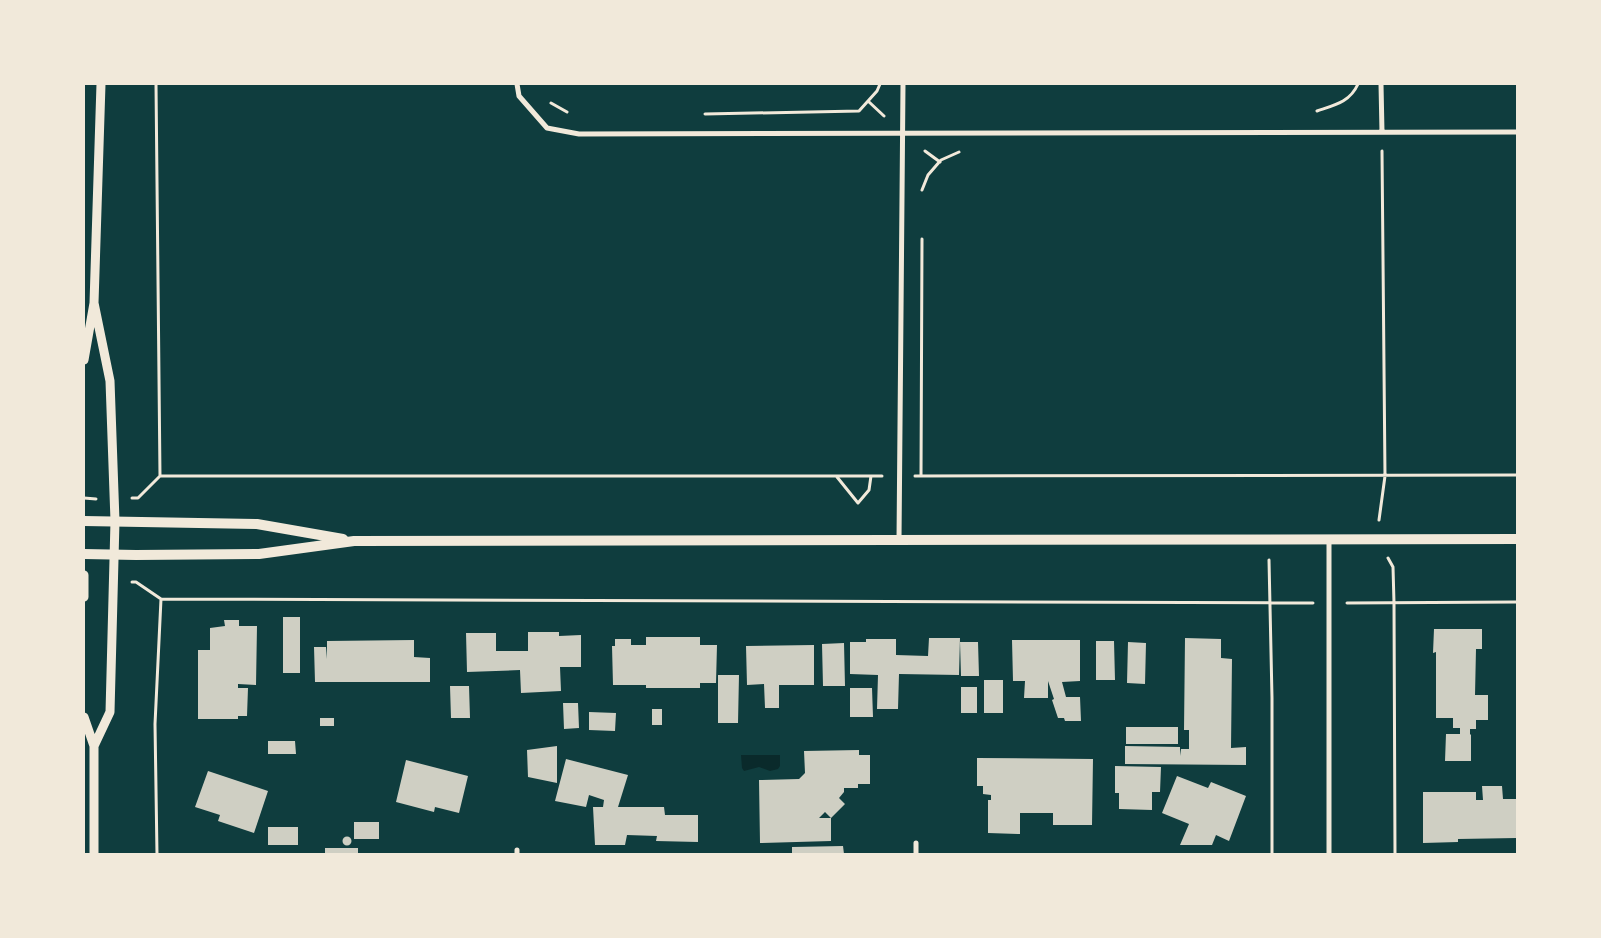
<svg xmlns="http://www.w3.org/2000/svg" width="1601" height="938" viewBox="0 0 1601 938" font-family="'Exo 2',sans-serif">
  <rect width="100%" height="100%" fill="#0f3d3e"/>
  <!-- water -->
  <path fill="#0a2a2b" d="M741 755H780V766L778 769 770 771 759 767 744 771 742 768Z"/>
  <!-- building -->
  <path fill="#cfcfc3" d="M283 617H300V673H283Z
    M224 620H239V626H257L256 685 238 684V688H248L247 716H238V719H198V650H210V628L225 626Z
    M1434 629H1482V649H1476L1475 695H1488V720H1476V729H1470V735L1471 734V761H1445L1446 734H1460V728H1453V718H1436V652L1433 653Z
    M528 632H559V636L581 635V667H560L561 691 521 693 520 670 467 672 466 633H496V651H528Z
    M646 637H700V645H717L716 683H700V688H646V685H613L612 646H615V639H631V645H646Z
    M929 638H960L959 675 899 674 898 709H877L878 675 850 674V642H866V639H896V655L928 656Z
    M1185 638 1221 639V658L1232 659 1231 748 1246 747V765L1125 764V746L1180 747V756L1181 749H1189V730H1184Z
    M414 640V657L430 658V682H315L314 647H326L327 659V641Z
    M1012 640H1080V681L1062 682 1066 697H1080L1081 721H1065L1064 718H1058L1052 700 1054 699 1048 681V698H1024L1025 681H1013Z
    M1096 641H1114L1115 680H1096Z
    M960 642H978L979 676H961Z
    M1128 642 1146 643 1145 684 1127 683Z
    M844 643 845 686H823L822 644Z
    M814 645V685H779V708H765L764 684 747 685 746 646Z
    M718 675H739L738 723H718Z
    M984 680H1003V713H984Z
    M450 686H469L470 718H451Z
    M961 687H977V713H961Z
    M850 688H872L873 717H850Z
    M563 703H578L579 728 564 729Z
    M652 709H662V725H652Z
    M589 712 616 713 615 731 589 730Z
    M320 718H334V726H320Z
    M1126 727H1178V744H1126Z
    M268 741H295L296 754H268Z
    M557 746V783L528 777 527 750Z
    M859 750V755H870V784H858V788H844V792L839 798 845 804 831 818 825 812 819 818H831V841L760 843 759 780 799 779 805 773 804 751Z
    M977 758 1093 759 1092 825H1053V813H1020V834L988 833V800H991V795L983 794V786H977Z
    M566 759 628 775 618 807H664L665 815H698V842L656 841 657 836 627 835 625 845H595L593 807H603L604 800 589 795 586 807 555 801Z
    M406 760 468 776 459 813 435 807 434 812 396 802Z
    M1115 766 1161 767 1160 792H1152V810L1119 809V793H1115Z
    M208 771 268 791 254 833 218 821 220 815 195 807Z
    M1177 776 1208 788 1211 782 1246 796 1229 841 1216 835 1212 845H1180L1189 824 1162 813Z
    M1482 786H1502L1503 799H1517V838L1458 839V842L1423 843V792H1476V800H1483Z
    M354 822H379V839H354Z
    M268 827H298V845H268Z
    M342.5 841a4.5 4.5 0 1 1 9 0a4.5 4.5 0 1 1-9 0Z
    M843 846 844 854H792V847Z
    M325 848H358V854H325Z"/>
  <g fill="none" stroke-linecap="round" stroke-linejoin="round">
    <!-- path -->
    <path stroke="#f1e9da" stroke-width="3" d="M156 84 160 476
      M868 101 884 116
      M551 103 567 112
      M1317 111C1335 105 1350 102 1358 84
      M705 114 859 111 877 91 880 84
      M925 151 940 162
      M922 190 928 175 941 160 959 152
      M915 476 1517 475
      M921 476 922 239
      M837 477 858 503 869 490 871 476
      M84 498 96 499
      M132 498H138L160 476H882
      M1379 520 1385 476 1382 151
      M1388 558 1393 567 1394 603 1395 854
      M1269 560 1272 698V854
      M132 582H136L161 599 1313 603
      M1347 603 1517 602
      M157 854 155 724 161 599"/>
    <!-- minor -->
    <path stroke="#f1e9da" stroke-width="5" d="M517 84 519 96 547 128 579 134 1517 132
      M1381 84 1382 132
      M899 540 903 84
      M517 854V850
      M916 854V843
      M1329 854V540"/>
    <!-- tertiary -->
    <path stroke="#f1e9da" stroke-width="9" d="M84 360 94 303 101 84
      M84 575V597
      M84 717 94 746V854
      M94 746 110 712 115 521 110 381 94 303"/>
    <!-- secondary -->
    <path stroke="#f1e9da" stroke-width="10" d="M84 521 257 524 343 539
      M84 554 136 555 259 554 354 541 1517 539"/>
  </g>
  <!-- border -->
  <rect width="1601" height="938" fill="none" stroke="#f1e9da" stroke-width="170"/>
</svg>
